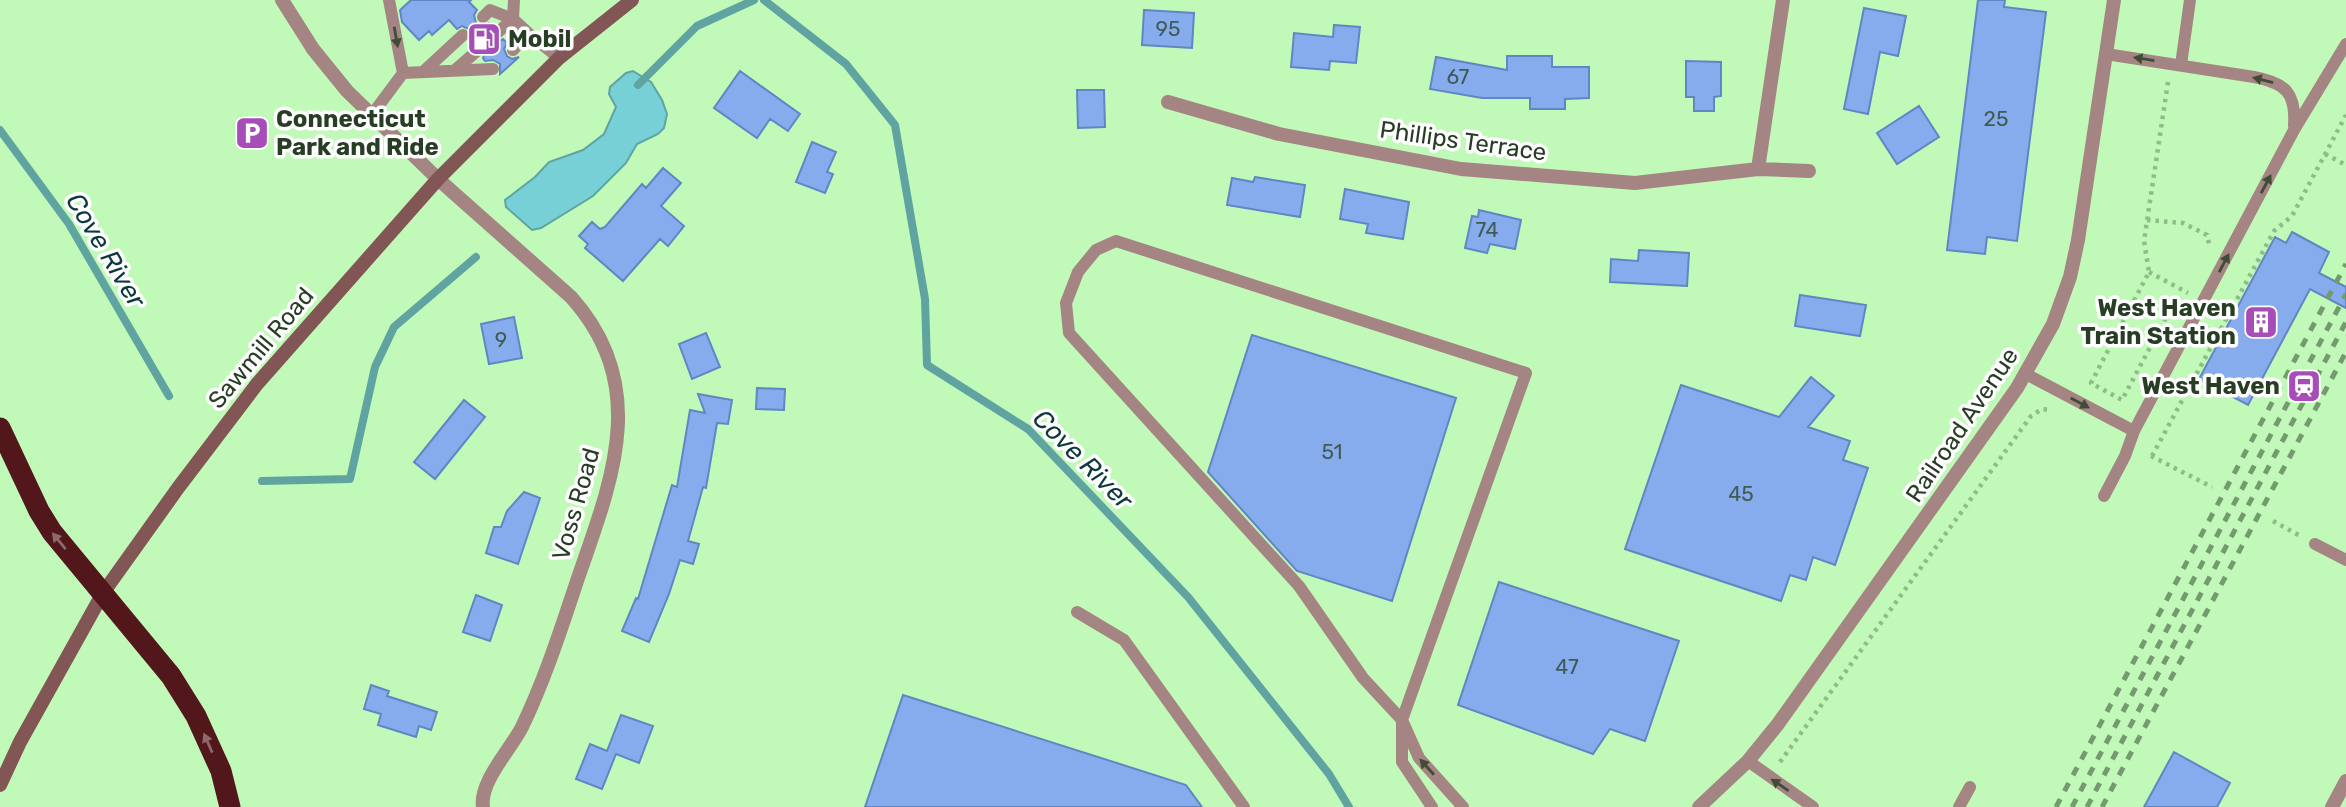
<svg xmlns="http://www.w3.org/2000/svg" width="2346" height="807" viewBox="0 0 2346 807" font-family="Rubik,sans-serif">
  <rect width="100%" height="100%" fill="#c1f9b8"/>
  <!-- water -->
  <path fill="#77d0d6" stroke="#5fa4a1" stroke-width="2" d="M633 71 651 82 662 100 667 114 664 128 658 134 637 144 626 163 593 196 541 228 532 230 506 207 505 200 535 177 549 162 583 150 604 134 616 107 609 94 610 87 626 73Z"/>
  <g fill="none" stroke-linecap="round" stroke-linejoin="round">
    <!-- stream -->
    <path stroke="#5fa4a1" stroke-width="8" d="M764 0 846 64 895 125 925 299 927 365 1028 429 1188 597 1329 774 1349 807
      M638 85 697 26 754 0
      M0 130 69 224 169 396
      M262 481 350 479 375 367 394 327 476 257"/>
  </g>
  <!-- building -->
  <path fill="#87aced" stroke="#6285c3" stroke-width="2" d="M411 0H471L469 2 477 10 474 15 476 23 481 26 489 23 491 26 488 34 491 39 498 42 503 39 507 43 504 49 507 56 512 59 519 57 500 74V64L493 60 485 61 483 58 486 50 483 45 476 42 471 45 469 42 472 34 469 29 462 26 457 29 449 20 432 35 429 31 419 40 402 22 400 10Z
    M1978 0H2005L2004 7 2046 12 2017 241 1987 237 1985 254 1947 250Z
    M1864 8 1906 16 1898 56 1880 52 1868 114 1844 109Z
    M1144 10 1194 13 1192 48 1142 45Z
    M1334 25 1360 27 1356 63 1330 61 1329 70 1291 67 1294 33 1333 37Z
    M1507 56H1552V67H1589V98L1565 99V109H1530V98H1482L1430 89 1436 57 1507 70Z
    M1686 61 1721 62V96L1714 97V111H1694V97H1686Z
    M740 71 800 114 788 131 770 119 757 138 714 108Z
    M1077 90H1104L1105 127 1078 128Z
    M1919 106 1939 137 1897 164 1877 133Z
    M812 142 836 152 827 172 833 174 825 193 796 182Z
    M663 168 681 183 661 206 684 226 668 246 660 239 623 281 585 248 588 244 579 236 592 222 600 229 605 227 642 184 646 188Z
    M1255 177 1305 185 1300 217 1227 205 1232 178 1253 182Z
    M1345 189 1409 202 1403 239 1366 233 1368 224 1340 219Z
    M1479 210 1521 220 1515 249 1490 244 1487 253 1465 248 1472 216 1478 217Z
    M2292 232 2329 252 2319 273 2346 287V308L2310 289 2248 405 2199 379 2275 237 2286 243Z
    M1639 250 1689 253 1687 286 1610 282 1611 259 1638 261Z
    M1800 295 1866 305 1860 336 1795 326Z
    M514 317 522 358 489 364 481 324Z
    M706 333 720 367 692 379 679 344Z
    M1252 335 1456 398 1392 601 1297 571 1208 472Z
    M1811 377 1834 396 1808 427 1850 441 1843 460 1868 468 1835 565 1813 557 1806 580 1790 575 1781 601 1625 549 1681 385 1779 417Z
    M757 388 785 389 784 410 756 409Z
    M698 394 732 400 728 424 717 423 706 488 703 487 688 541 699 544 693 564 680 560 669 594 649 642 622 631 636 598 638 599 672 485 677 487 690 410 705 413Z
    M464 400 485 417 435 479 414 462Z
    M524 492 540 498 518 564 486 553 494 527H501L507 511Z
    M1499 582 1679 641 1645 741 1610 729 1593 754 1458 705Z
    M476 595 502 605 490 641 463 632Z
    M371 685 389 691 387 696 437 712 431 730 419 726 416 737 378 725 381 714 364 709Z
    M903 695 1186 785 1202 807H865Z
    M621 715 653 726 639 763 616 754 602 789 576 779 590 744 607 751Z
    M2174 752 2230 783 2217 807H2144Z"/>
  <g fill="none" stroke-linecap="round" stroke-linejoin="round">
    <!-- path -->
    <path stroke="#8fbc88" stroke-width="4.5" stroke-dasharray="3.5 5" stroke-linecap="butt" d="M2168 82 2144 241 2149 272 2091 383 2122 400 2171 308 2179 303
      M2325 154 2346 165
      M2147 220 2183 223 2207 235 2210 248
      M2149 272 2188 293
      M2151 456 2212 487
      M2152 456 2274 231 2292 216 2346 115
      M2273 521 2302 537
      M1780 762 2031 416 2042 409 2051 410"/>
    <!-- service -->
    <path stroke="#a48583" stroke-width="12" d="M483 17 490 10 513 19 528 33
      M497 33 513 19 514 0
      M513 50 528 33 559 58
      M2106 54 2254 77C2286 83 2296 93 2294 126
      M2181 65 2190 0
      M455 70 477 51
      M423 72 463 35
      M403 73 493 69
      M371 116 403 73 389 0
      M2026 374 2134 431
      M2104 496 2125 456 2134 431 2294 130 2346 44
      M2315 544 2346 560
      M1077 612 1124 640 1244 807
      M1748 761 1813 807
      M1432 807 1402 762V720L1526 373 1116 241 1096 250 1078 272 1066 303 1069 333 1299 586 1363 678 1402 720 1419 758 1463 807
      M1959 807 1970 787"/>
    <!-- minor -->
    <path stroke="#a48583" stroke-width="14" d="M1168 102 1279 134 1461 169 1635 183 1758 169 1809 171
      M1758 169 1783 0
      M438 179 571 297C651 386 612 480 578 578 561 629 545 679 522 727 511 749 479 782 483 807
      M2332 807 2346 781"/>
    <!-- tertiary -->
    <path stroke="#a48583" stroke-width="14" d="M282 0 313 49 347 91 438 179
      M1699 807 1748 761 1778 724 2017 388 2053 324 2070 277 2078 240 2114 0"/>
    <!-- secondary -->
    <path stroke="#825655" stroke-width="14" d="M0 785 20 742 103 593 178 488 257 384 438 179 559 58 632 0"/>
    <!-- motorway -->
    <path stroke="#51171a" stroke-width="21" d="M0 428 39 511 52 532 171 676 196 716 221 771 230 807"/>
    <!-- rail -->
    <path stroke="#749b6e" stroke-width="5" stroke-dasharray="9 9" stroke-linecap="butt" d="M2056 807 2346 264
      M2072 807 2346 294
      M2087 807 2346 322
      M2102 807 2346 352"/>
  </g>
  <!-- one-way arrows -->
  <defs><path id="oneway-solid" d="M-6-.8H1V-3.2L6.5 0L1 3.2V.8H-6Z" transform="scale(1.75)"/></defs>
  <g fill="#414c37">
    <use href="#oneway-solid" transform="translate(396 37) rotate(80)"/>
    <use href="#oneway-solid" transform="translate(2144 59) rotate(-171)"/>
    <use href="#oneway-solid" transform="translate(2263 80) rotate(-166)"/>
    <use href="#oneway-solid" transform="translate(2266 184) rotate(-62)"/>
    <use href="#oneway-solid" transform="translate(2224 263) rotate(-62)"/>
    <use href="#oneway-solid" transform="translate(2080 403) rotate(28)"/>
    <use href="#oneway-solid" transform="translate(1427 767) rotate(-132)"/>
    <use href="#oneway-solid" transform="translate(1780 785) rotate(-146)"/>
  </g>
  <g fill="#8e686a">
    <use href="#oneway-solid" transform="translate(59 541) rotate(-129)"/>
    <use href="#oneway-solid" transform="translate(208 743) rotate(-114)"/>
  </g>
  <!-- icons -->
  <defs>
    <g id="fuel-square" transform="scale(1.75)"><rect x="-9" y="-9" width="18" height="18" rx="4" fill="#a74db8" stroke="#fff"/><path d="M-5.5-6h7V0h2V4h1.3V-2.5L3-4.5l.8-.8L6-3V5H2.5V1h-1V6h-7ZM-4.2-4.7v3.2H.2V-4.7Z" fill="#fff"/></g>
    <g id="parking-square" transform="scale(1.75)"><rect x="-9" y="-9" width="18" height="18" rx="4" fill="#a74db8" stroke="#fff"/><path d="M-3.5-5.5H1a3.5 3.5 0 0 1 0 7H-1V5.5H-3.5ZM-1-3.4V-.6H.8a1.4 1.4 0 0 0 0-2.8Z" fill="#fff"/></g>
    <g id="building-square" transform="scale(1.75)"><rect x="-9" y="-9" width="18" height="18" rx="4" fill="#a74db8" stroke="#fff"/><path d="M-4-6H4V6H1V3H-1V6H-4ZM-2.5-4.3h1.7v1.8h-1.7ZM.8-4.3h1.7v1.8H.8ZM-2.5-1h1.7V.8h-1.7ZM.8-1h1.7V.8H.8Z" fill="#fff"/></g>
    <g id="station-square" transform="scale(1.75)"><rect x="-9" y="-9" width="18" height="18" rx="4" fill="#a74db8" stroke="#fff"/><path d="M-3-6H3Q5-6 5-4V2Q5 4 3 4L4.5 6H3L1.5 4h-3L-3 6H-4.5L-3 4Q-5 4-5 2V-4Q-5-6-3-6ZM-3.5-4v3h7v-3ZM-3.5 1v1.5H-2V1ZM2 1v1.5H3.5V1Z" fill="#fff"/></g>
  </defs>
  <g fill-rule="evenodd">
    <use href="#fuel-square" x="484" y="39"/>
    <use href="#parking-square" x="252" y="133"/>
    <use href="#building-square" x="2261" y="322"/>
    <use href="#station-square" x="2304" y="386"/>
  </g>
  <g text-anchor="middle" stroke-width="7" stroke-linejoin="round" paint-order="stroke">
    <!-- number labels -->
    <g font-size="21" fill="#405a56">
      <text x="1168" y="36">95</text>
      <text x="1458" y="84">67</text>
      <text x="1996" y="126">25</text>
      <text x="1487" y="237">74</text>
      <text x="501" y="347">9</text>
      <text x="1332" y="459">51</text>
      <text x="1741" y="501">45</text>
      <text x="1567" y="674">47</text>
    </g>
    <!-- poi labels -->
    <g font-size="24" font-weight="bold" fill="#283e24" stroke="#fff" text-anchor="start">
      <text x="508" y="47">Mobil</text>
      <text x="276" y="127">Connecticut<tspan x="276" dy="28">Park and Ride</tspan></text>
      <text x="2236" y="316" text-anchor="end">West Haven<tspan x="2236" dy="28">Train Station</tspan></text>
      <text x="2280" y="394" text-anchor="end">West Haven</text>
    </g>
    <!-- street labels -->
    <g font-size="24" fill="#283e24" stroke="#fff">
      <text transform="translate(1463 141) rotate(8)" y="8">Phillips Terrace</text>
      <text transform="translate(261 348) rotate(-50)" y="8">Sawmill Road</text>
      <text transform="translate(1962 425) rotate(-56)" y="8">Railroad Avenue</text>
      <text transform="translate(576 504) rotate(-74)" y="8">Voss Road</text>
    </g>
    <!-- water labels -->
    <g font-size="26" font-style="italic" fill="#0d393c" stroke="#fff">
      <text transform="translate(106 250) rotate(59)" y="9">Cove River</text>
      <text transform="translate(1083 459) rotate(45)" y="9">Cove River</text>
    </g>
  </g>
</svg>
